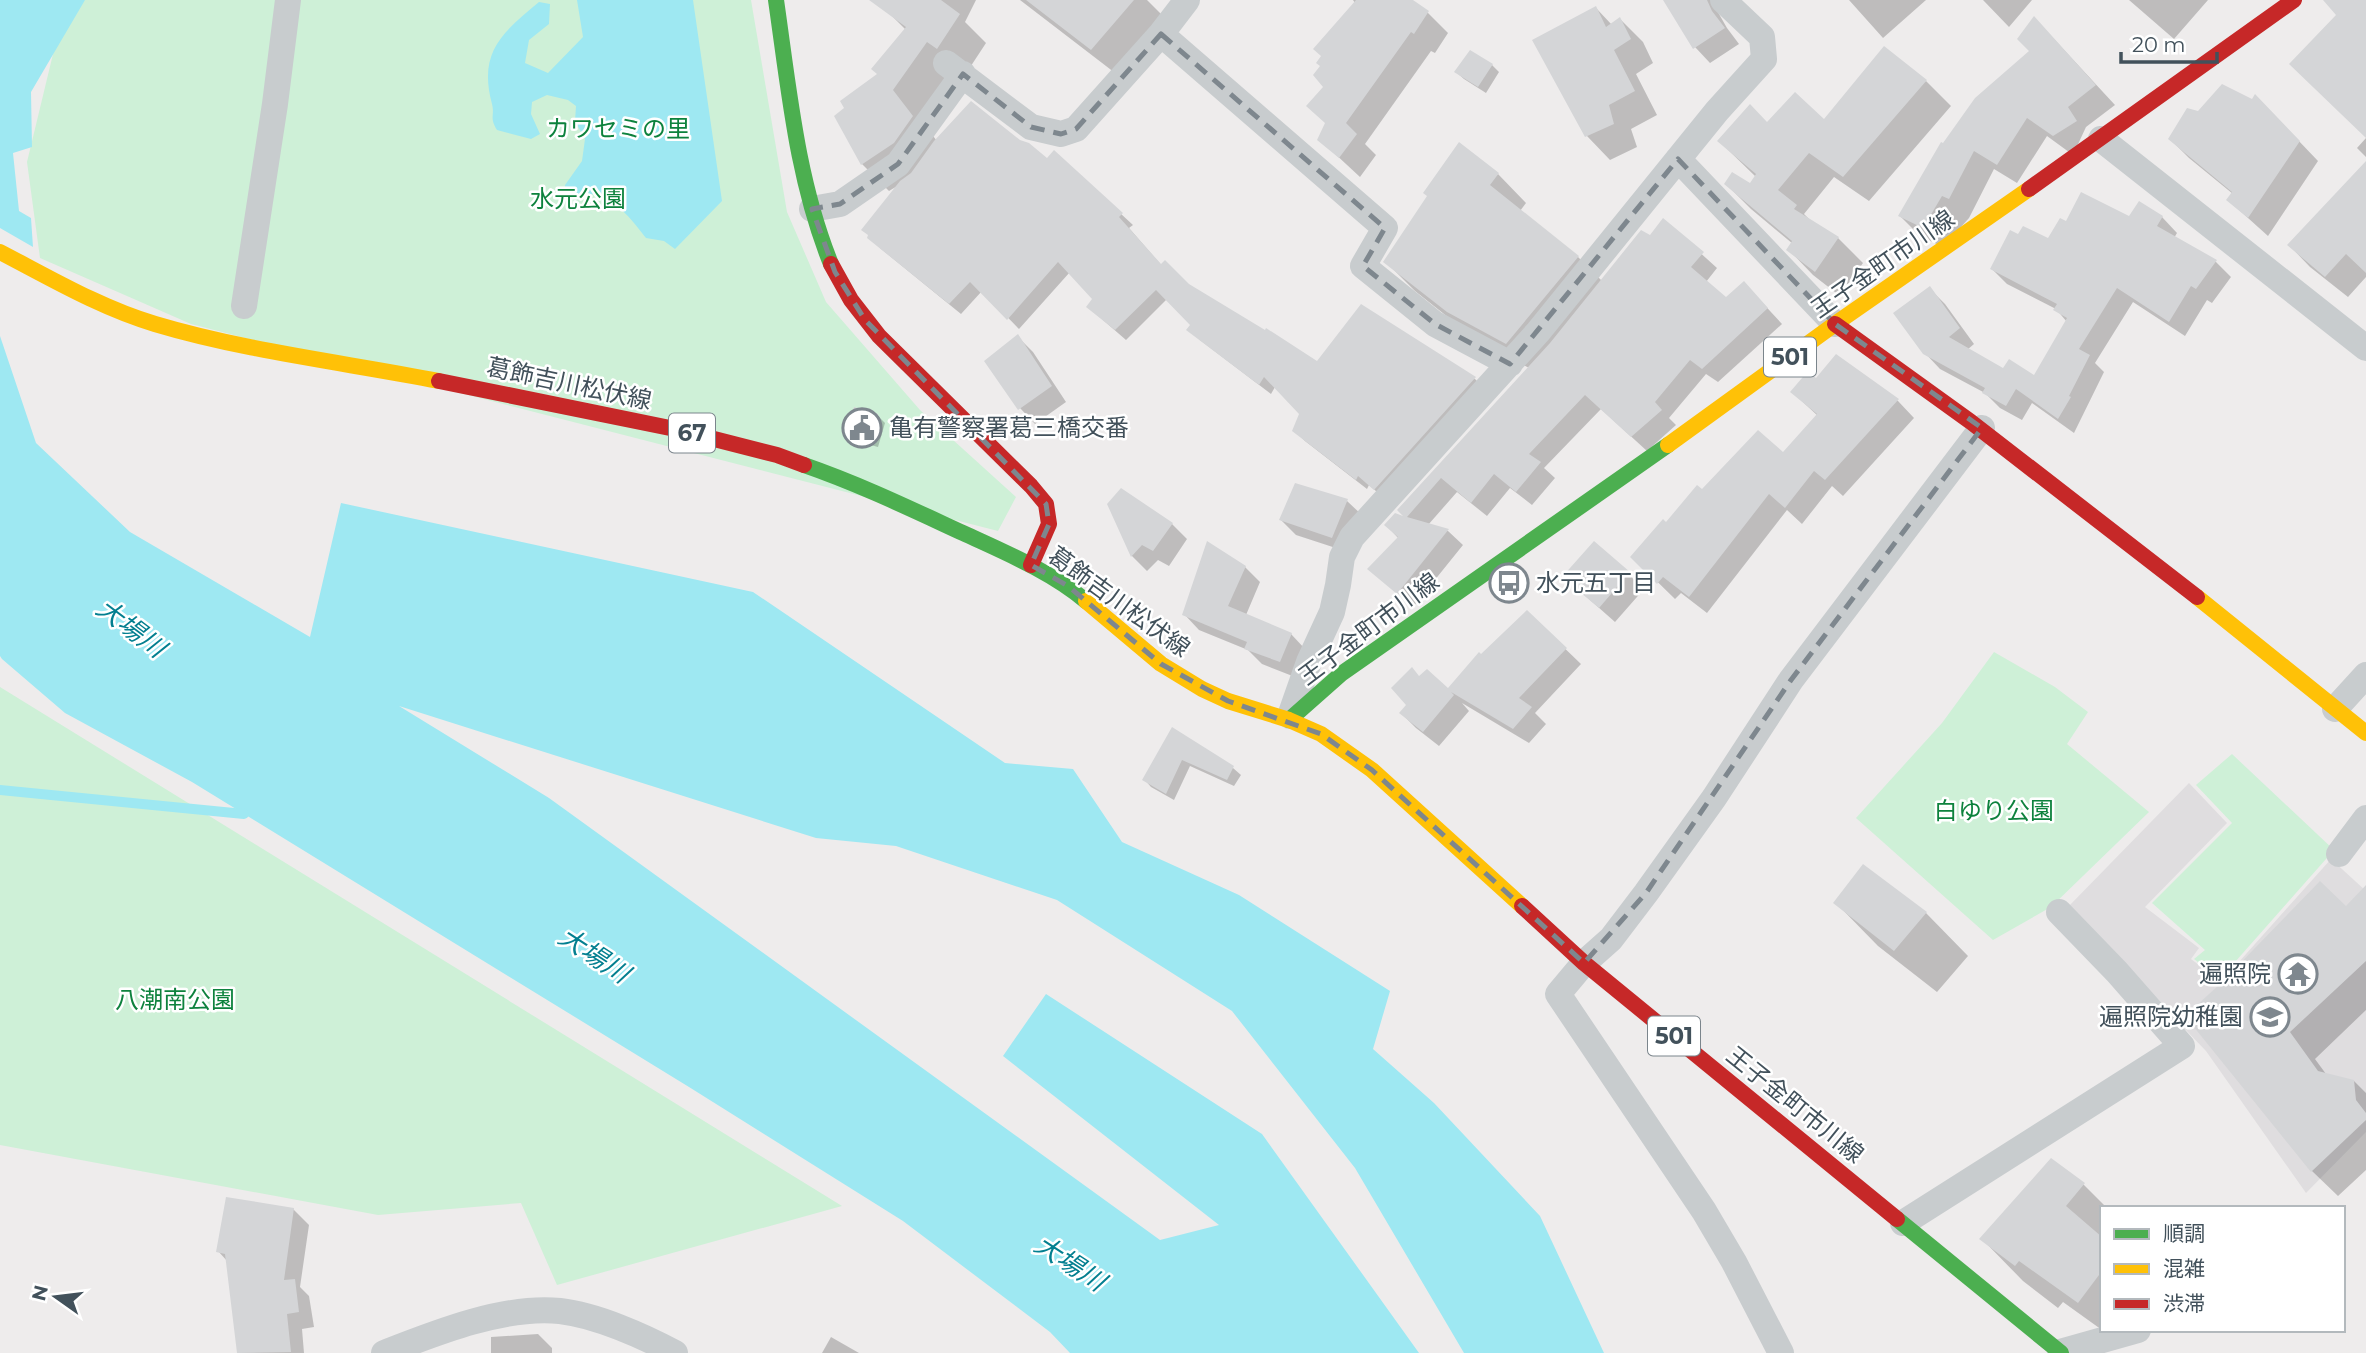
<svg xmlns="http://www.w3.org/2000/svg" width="2366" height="1353" viewBox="0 0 2366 1353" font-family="Montserrat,'Noto Sans JP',sans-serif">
  <rect width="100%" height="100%" fill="#eeecec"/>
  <!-- education -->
  <path fill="#dfdddf" d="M2189 783 2227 823 2145 907 2199 948 2191 959 2221 982 2331 859 2366 891V1132L2306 1193 2206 1051 2068 907Z"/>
  <!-- green -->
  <path fill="#cef0d7" d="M66 0H751L787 212 826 302 920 410 1016 497 998 531 191 324 40 258 27 162Z
    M1994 652 2055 687 2088 712 2067 744 2149 812 2051 907 1993 940 1856 818 1942 723Z
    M0 687 842 1206 557 1285 521 1203 378 1215 0 1145Z
    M2232 754 2334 850 2220 979 2194 959 2205 950 2152 903 2232 823 2196 785Z"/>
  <!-- water -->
  <path fill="#9ee8f2" d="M0 0H85L31 92 32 147 13 153 19 211 31 218 33 247 0 228Z
    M577 0H693L722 201 675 249 664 241 646 238C635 224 617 200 599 195 587 192 579 199 565 193V185L582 161 585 139 575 121 576 106 568 100 547 95 532 102 531 114 540 134 531 139 497 130C489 117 495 116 492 104 478 52 502 33 539 2L550 4 549 24 529 40 525 63 548 73 583 37Z
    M0 336 36 443 130 532 310 637 341 503 753 592 1005 763 1073 769 1122 842 1239 895 1390 991 1373 1049 1434 1103 1540 1216 1604 1353H1464L1355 1168 1232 1011 1057 900 896 846 816 838 399 706 549 798 1160 1240 1219 1225 1003 1056 1046 994 1262 1134 1419 1353H1070L1050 1332 903 1221 689 1087 192 782 65 713 2 659 0 656Z"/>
  <!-- shadow -->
  <path fill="#0003" d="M897 0H976L965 22 986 43 965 75 919 118 937 141 1047 161 1054 152 1133 225 1129 228 1162 266 1188 285 1317 363 1362 306 1475 379 1485 389 1385 499 1369 485 1367 489 1305 441 1294 430 1301 414 1275 387 1271 394 1200 340 1189 329 1192 324 1167 299 1126 340 1088 307 1094 298 1070 272 1019 329 982 291 961 314 880 248 899 185 889 191 862 164 879 75 906 30 888 12Z
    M1020 0H1147L1167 20 1119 76Z
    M1353 0H1411L1428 13 1448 33 1435 53 1431 51 1365 144 1376 155 1360 177 1319 139 1326 124V87L1355 3Z
    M1665 0H1711L1727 28 1739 44 1710 63 1695 47Z
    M1849 0H1926L1883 38Z
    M1983 0H2032L2009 27Z
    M2129 0H2208L2174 39Z
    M1596 8 1612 25 1620 19 1643 42 1653 63 1636 74 1657 115 1631 129 1637 147 1610 160 1587 136 1534 41Z
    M2053 38 2115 105 2086 127 2073 155 2047 136 2017 183 1994 169 1969 218 1943 247 1920 236 1900 216Z
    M1492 65 1499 72 1486 93 1464 79 1456 72Z
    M1926 81 1951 106 1869 201 1834 177 1804 214 1812 222 1838 238 1863 263 1840 296 1813 275 1789 250 1793 244 1751 209 1726 184 1751 185 1756 177 1719 141 1767 124 1824 122Z
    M2199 112 2274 115 2318 161 2268 236 2228 200 2233 194 2189 158 2170 139Z
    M2366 138V157L2357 148Z
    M2366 163V277L2348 297 2310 267 2289 245Z
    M1498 174 1526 203 1520 211 1578 257 1602 281 1650 238 1664 220 1717 268 1706 282 1726 299 1758 298 1782 324 1718 382 1706 374 1669 418 1676 425 1647 451 1601 409 1544 468 1555 478 1532 505 1510 488 1487 516 1457 492 1428 525 1448 531 1463 545 1413 607 1370 569 1399 539 1386 525 1408 519 1400 510 1529 368 1478 341 1415 291 1386 262Z
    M2162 217 2177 233 2174 238 2216 262 2231 277 2212 303 2207 300 2185 336 2133 302 2095 363 2104 372 2074 433 2032 403 2022 420 2000 408 1985 393 1940 369 1924 352 1930 289 1945 304 1974 344 1967 350 2003 371 2035 377 2067 322 2056 309 2007 284 1992 269 2048 241 2067 224Z
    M1018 337 1033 352 1066 402 1035 424 1020 408Z
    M1837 356 1898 401 1914 418 1843 496 1832 486 1802 524 1787 510 1707 613 1681 593 1675 599 1632 557 1702 491 1783 455 1818 416 1792 392 1817 380Z
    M877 415 885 423 878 447 856 441 848 434Z
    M1296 485 1347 501 1363 516 1348 552 1296 535 1281 520Z
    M1109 504 1172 524 1187 539 1169 566 1158 560 1147 571 1132 556Z
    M1245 567 1260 582 1246 615 1291 634 1306 650 1295 677 1262 664 1248 650 1199 630 1184 614Z
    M1628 574 1644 589 1615 622 1564 577Z
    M1527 612 1581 664 1535 713 1546 724 1529 743 1462 703 1469 711 1439 746 1416 728 1401 713 1408 705 1420 678 1448 691Z
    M1172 730 1233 768 1241 775 1234 786 1190 766 1174 800 1151 787 1144 779Z
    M1863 866 1926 913 1968 956 1937 992 1878 946 1836 903Z
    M2366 891V1010L2315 1059 2326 1074 2354 1081 2366 1093V1170L2338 1196 2312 1171 2187 1016 2346 908Z
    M2051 1161 2084 1185 2107 1208H2102V1330L2063 1302 2058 1308 2023 1281 1981 1238Z
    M293 1209 309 1225 300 1287 309 1296 314 1327 302 1329 304 1353H239L228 1262 218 1251Z
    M538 1334 552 1348V1353H491V1337Z
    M831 1337 859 1353H822Z"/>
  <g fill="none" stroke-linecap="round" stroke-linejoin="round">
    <!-- stream -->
    <path stroke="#9ee8f2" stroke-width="10" d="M0 790 244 814"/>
  </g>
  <!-- building -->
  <path fill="#d4d5d7" d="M869 0H941L960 14 937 49 927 42 893 90 913 116 894 143 861 165 834 116 844 108 840 101 877 74 871 69 906 27Z
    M1026 0H1134L1091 50Z
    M1356 0H1413L1429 11 1414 34 1411 32 1346 123 1357 134 1339 158 1317 140 1325 123 1306 106 1323 87 1313 75 1320 66 1316 63 1321 56 1313 49Z
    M1663 0H1707L1712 11 1725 28 1693 49Z
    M2323 0H2366V138L2289 64 2336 15Z
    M1596 6 1606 27 1620 17 1631 39 1614 50 1635 91 1609 105 1614 124 1585 137 1532 40Z
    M2034 16 2096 85 2068 107 2077 121 2053 136 2027 118 1997 165 1974 151 1949 199 1942 196 1923 228 1898 216 1941 142 1943 143 1975 98 2029 51 2017 39Z
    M1884 46 1927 80 1843 177 1809 153 1778 190 1797 205 1794 209 1839 237 1815 272 1786 250 1792 241 1724 184 1732 172 1750 183 1756 174 1717 141 1750 104 1767 122 1795 92 1824 119Z
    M1470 50 1493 64 1478 87 1454 72Z
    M2222 84 2252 99 2255 94 2300 141 2248 218 2226 200 2232 192 2168 139 2187 108 2198 111Z
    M971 101 1020 140 1029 143 1047 158 1054 150 1123 213 1119 217 1161 264 1165 260 1189 284 1265 330 1266 328 1317 361 1361 304 1476 377 1374 490 1358 476 1356 480 1292 431 1299 414 1264 377 1259 385 1186 330 1190 325 1156 290 1115 330 1086 307 1092 299 1058 262 1007 320 970 282 949 304 867 238 868 235 861 230 900 181 911 173 934 141Z
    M1459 142 1499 173 1490 185 1579 256 1506 344 1447 312 1383 262 1427 196 1423 193Z
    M2366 161V273L2346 254 2325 277 2287 245Z
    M2081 192 2129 216 2139 201 2163 216 2157 226 2217 260 2196 289 2191 286 2169 322 2117 288 2079 349 2090 355 2069 396 2071 397 2058 419 2016 389 2006 406 1982 393 1985 388 1923 354 1893 313 1930 286 1960 328 1949 337 2003 368 2009 359 2034 375 2067 318 2053 310 2057 304 1990 269 2010 230 2018 234 2023 226 2048 238 2060 218 2066 221Z
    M1663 218 1704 252 1691 267 1726 297 1744 281 1768 308 1702 369 1690 360 1655 402 1662 410 1631 437 1585 395 1529 454 1541 462 1516 492 1494 474 1471 503 1441 478 1407 517 1449 529 1397 594 1367 569 1398 537 1384 525 1395 513 1403 516 1397 510 1550 343 1641 230 1650 235Z
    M1018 334 1052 386 1018 410 984 361Z
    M1836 354 1899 399 1825 480 1814 471 1785 508 1769 494 1689 597 1663 577 1657 584 1630 557 1663 519 1666 522 1697 485 1702 489 1758 430 1783 452 1817 414 1790 392 1808 371 1816 378Z
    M854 407 878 414 871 441 846 435Z
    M1295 483 1348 499 1332 538 1279 520Z
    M1121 488 1173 523 1153 551 1142 545 1131 557 1107 504Z
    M1207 541 1246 566 1228 606 1292 633 1280 662 1244 649 1247 642 1182 615Z
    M1594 541 1630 572 1599 608 1562 577Z
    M1527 610 1567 648 1519 698 1532 707 1513 729 1451 692 1454 695 1423 732 1399 713 1406 705 1391 688 1412 667 1419 676 1427 669 1448 688 1479 652 1481 654Z
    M1172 727 1234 766 1227 780 1182 760 1166 794 1142 780Z
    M1863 864 1927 912 1894 951 1833 903Z
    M2320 881 2346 906 2366 885V961L2290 1032 2318 1071 2354 1080 2356 1100 2366 1113V1120L2311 1172 2185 1016 2220 984Z
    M2051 1158 2085 1183 2066 1206 2102 1237V1271L2078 1303 2019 1261 2015 1266 1979 1239Z
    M226 1197 294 1208 284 1280 295 1279 299 1312 287 1314 291 1352 237 1353 225 1254 216 1252Z"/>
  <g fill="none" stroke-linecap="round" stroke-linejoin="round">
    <!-- street -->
    <path stroke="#c8ccce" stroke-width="26" d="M1161 34 1385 228 1363 266 1435 324 1510 364
      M946 63 1031 127 1061 134 1076 129 1161 34 1187 0
      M2101 139 2366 348
      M1678 159 1835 324
      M812 209 840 204 898 164 963 74
      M244 306 275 104 288 0
      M2335 709 2366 675
      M1290 716 1309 662 1332 612 1338 585 1342 557 1352 537 1538 332 1717 111 1764 59 1762 37 1723 0
      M2339 854 2366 818
      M1903 1223 2182 1046 2117 972 2059 912
      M2060 1352 2138 1330
      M384 1353C435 1333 505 1305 560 1311 596 1315 643 1336 675 1353
      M1781 1353 1734 1262 1704 1211 1558 994 1584 963 1611 939 1646 893 1714 798 1791 680 1982 428"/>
    <!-- fast -->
    <path stroke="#4caf50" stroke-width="16" d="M776 0C789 90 797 180 831 264
      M804 465C859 484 911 509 963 533 1006 553 1050 571 1086 601
      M1289 720 1341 674 1668 445
      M1897 1219 2061 1353"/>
    <!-- slow -->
    <path stroke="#ffc107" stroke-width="16" d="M0 252C50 278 101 308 155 324 245 351 347 363 439 381
      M1668 445 1835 324 2029 189
      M2197 597 2366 733
      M1086 601 1161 664 1202 689 1228 701 1289 720 1321 734 1372 770 1522 906"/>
    <!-- jam -->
    <path stroke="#c62828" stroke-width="16" d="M2029 189 2294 0
      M831 264 851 300 879 336 1031 486 1046 504 1049 524 1031 565
      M1835 324 1971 422 2197 597
      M439 381 675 429 777 455 804 465
      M1522 906 1584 963 1897 1219"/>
  </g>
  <!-- marked area -->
  <path fill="none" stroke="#7e878e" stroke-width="5" stroke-dasharray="14 9" stroke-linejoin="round" d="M1161 34 1385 228 1363 266 1435 324 1510 364 1678 159 1835 324 1982 428 1791 680 1646 893 1584 963 1372 770 1321 734 1228 701 1161 664 1068 586 1031 565 1049 524 1046 504 865 320 835 272 812 209 840 204 898 164 963 74 1031 127 1061 134 1076 129Z"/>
  <!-- icons -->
  <defs>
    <g id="civic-ring" transform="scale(2.0125)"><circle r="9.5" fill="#fff" stroke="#7e878e" stroke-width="1.5"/><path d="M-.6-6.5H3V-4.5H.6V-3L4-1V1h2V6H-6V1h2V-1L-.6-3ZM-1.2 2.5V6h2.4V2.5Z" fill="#7e878e"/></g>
    <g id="bus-ring" transform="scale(2.0125)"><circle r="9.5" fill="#fff" stroke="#7e878e" stroke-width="1.5"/><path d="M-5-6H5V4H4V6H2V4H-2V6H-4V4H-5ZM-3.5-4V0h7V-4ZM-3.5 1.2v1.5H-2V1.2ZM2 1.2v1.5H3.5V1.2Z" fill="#7e878e"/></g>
    <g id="temple-ring" transform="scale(2.0125)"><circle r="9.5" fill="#fff" stroke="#7e878e" stroke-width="1.5"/><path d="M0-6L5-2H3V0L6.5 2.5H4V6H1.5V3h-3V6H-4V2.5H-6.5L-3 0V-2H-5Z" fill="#7e878e"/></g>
    <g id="school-ring" transform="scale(2.0125)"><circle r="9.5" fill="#fff" stroke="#7e878e" stroke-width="1.5"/><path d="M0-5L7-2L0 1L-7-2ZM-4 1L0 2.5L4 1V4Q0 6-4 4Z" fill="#7e878e"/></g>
  </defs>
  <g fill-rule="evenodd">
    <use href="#civic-ring" x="862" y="428"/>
    <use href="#bus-ring" x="1509" y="583"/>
    <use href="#temple-ring" x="2298" y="974"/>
    <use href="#school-ring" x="2270" y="1017"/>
  </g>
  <g text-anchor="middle" stroke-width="5" stroke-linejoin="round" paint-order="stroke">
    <!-- shield labels -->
    <g fill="#fff" stroke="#7b858c" stroke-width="2">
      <rect x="1764" y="337.5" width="52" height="39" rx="5"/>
      <rect x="669" y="413.5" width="46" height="39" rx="5"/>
      <rect x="1648" y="1016.5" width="52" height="39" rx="5"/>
    </g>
    <g font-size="23" font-weight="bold" fill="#42515b">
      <text x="1790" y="365">501</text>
      <text x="692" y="441">67</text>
      <text x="1674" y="1044">501</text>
    </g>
    <!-- park labels -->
    <g font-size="24" fill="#0d823d" stroke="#fff">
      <text x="618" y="137">カワセミの里</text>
      <text x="578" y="207">水元公園</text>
      <text x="1994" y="819">白ゆり公園</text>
      <text x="175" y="1008">八潮南公園</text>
    </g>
    <!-- street labels -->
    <g font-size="24" fill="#42515b" stroke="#fff">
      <text transform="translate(1883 264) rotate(-35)" y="8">王子金町市川線</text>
      <text transform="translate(569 384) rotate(12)" y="8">葛飾吉川松伏線</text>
      <text transform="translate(1119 602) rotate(36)" y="8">葛飾吉川松伏線</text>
      <text transform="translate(1369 629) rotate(-37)" y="8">王子金町市川線</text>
      <text transform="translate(1795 1105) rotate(39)" y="8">王子金町市川線</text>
    </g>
    <!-- poi labels -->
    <g font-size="24" fill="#42515b" stroke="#fff" text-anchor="start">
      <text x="889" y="436">亀有警察署葛三橋交番</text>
      <text x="1536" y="591">水元五丁目</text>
      <text x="2271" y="982" text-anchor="end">遍照院</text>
      <text x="2243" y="1025" text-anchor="end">遍照院幼稚園</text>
    </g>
    <!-- water labels -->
    <g font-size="26" font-style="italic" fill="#037f90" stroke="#fff">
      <text transform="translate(131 628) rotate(37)" y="9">大場川</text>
      <text transform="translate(594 955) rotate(33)" y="9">大場川</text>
      <text transform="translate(1070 1263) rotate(33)" y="9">大場川</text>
    </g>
  </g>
  <!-- legend -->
  <rect x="2100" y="1206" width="245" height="126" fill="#ffffff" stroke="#b3b9bd" stroke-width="2"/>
  <rect x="2114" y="1229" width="35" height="10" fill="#4caf50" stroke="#b3b9bd" stroke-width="2"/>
  <text x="2163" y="1241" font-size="21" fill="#42515b">順調</text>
  <rect x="2114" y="1264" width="35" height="10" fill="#ffc107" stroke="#b3b9bd" stroke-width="2"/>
  <text x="2163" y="1276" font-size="21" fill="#42515b">混雑</text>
  <rect x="2114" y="1299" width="35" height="10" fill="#c62828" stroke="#b3b9bd" stroke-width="2"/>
  <text x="2163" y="1311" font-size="21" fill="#42515b">渋滞</text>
  <!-- north arrow -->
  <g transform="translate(56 1297) rotate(284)" stroke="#ffffff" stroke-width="5" paint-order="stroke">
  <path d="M0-5L12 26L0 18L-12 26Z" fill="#42515b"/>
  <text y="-10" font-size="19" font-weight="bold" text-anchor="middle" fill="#42515b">N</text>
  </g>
  <!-- scale -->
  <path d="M2121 52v10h96v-10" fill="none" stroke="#42515b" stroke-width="3.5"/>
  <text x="2132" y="52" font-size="21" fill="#42515b" stroke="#ffffff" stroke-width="5" paint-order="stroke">20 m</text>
</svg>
